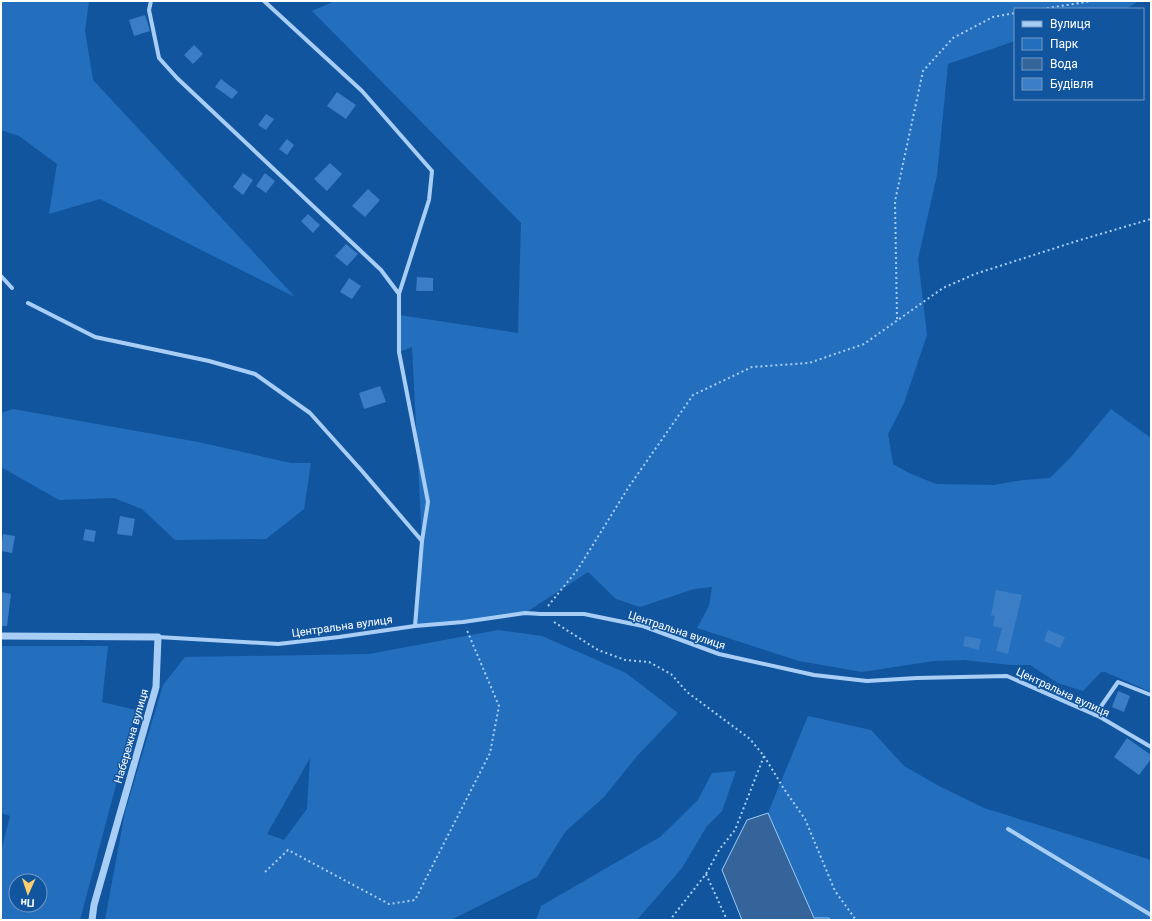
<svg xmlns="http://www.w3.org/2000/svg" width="1152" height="921" viewBox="0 0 1152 921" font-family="Roboto,sans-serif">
  <rect width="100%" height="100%" fill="#12559f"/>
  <!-- green -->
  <path fill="#246fbd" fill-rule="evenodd" d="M1 1H89L85 31 93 80 295 297 100 199 49 214 57 164 19 136 1 130Z
    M335 1H1139L1126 9H1015V41L948 64 937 175 918 259 927 335 904 403 888 434 893 464 909 473 936 484 994 485 1023 480 1050 478 1071 457 1111 409 1151 438V692L1105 672H1101L1083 691 1058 683 1030 665H1011L964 660 934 661 862 672 799 661 697 628 709 606 712 587 694 589 640 607 616 599 588 572 525 613 415 626 422 541 412 347 399 352V315L518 333 521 223 312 11Z
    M13 409 198 442 291 463H311L304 509 266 539 175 540 142 509 114 498 59 500 1 467V413Z
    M498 630 542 636 626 673 678 713 637 756 604 797 565 832 537 877 451 920H105L125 812 163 685 185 657 369 654ZM310 758 307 809 284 840 267 834Z
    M1 646H108L102 702 136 710 80 920H1V851L10 816 1 813ZM16 881H40V905H16Z
    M808 716 871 730 904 766 939 786 984 808 1151 860V920H830L829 918H814L768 813Z
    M736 771 722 811 707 826 682 868 637 920H536L541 906 660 837 698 800 712 773Z"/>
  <!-- water -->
  <path fill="#34649a" stroke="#9bcaf8" d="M768 813 814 918H829L830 920H742L722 870 747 820Z"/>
  <!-- building -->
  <path fill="#3b7ec6" d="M145 15 150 31 134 36 129 20Z
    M194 45 203 54 193 64 184 55Z
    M221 79 238 92 232 99 215 87Z
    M337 92 356 105 346 119 327 106Z
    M266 114 274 119 266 130 258 125Z
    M287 139 294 145 287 155 279 149Z
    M330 163 342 174 327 191 314 179Z
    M243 173 253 180 243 195 233 187Z
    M265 173 275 181 266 193 256 186Z
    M368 189 380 200 365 217 352 206Z
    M308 214 320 225 313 233 301 221Z
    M346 244 358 254 347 266 335 256Z
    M417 277 433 278V291H416Z
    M349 278 361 286 352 299 340 292Z
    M380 386 386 402 364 409 359 393Z
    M120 516 135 519 132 536 117 534Z
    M85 529 96 531 94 542 83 540Z
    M3 534 15 536 12 553 1 551Z
    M996 590 1022 595 1008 654 996 651 1002 628 993 626 995 616 991 615Z
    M1 592 11 594 7 626H1Z
    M1048 630 1065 637 1060 648 1044 641Z
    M965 636 981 639 979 650 963 646Z
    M1118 691 1130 696 1124 712 1112 707Z
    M1127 738 1151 755V759L1139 775 1114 757Z"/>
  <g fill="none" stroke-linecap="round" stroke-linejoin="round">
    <!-- path -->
    <path stroke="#a9cef5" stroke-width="2" stroke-dasharray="2 3" stroke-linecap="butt" d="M1042 9 1092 1
      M897 319 895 201 923 71 953 38 993 17 1015 13
      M548 606 578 569 628 488 693 395 752 367 809 363 864 344 943 288 975 274 1077 241 1151 219
      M554 622 598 650 625 660 649 662 671 674 687 692 750 739 764 756 735 830 719 850 706 874 670 920
      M764 756 784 789 805 819 835 891 856 920
      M265 872 288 850 389 904 415 900 490 753 499 706 466 628
      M706 874 727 920"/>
    <!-- minor -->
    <path stroke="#a9cef5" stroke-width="4" d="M151 1 149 10 159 58 177 78 381 270 399 294V352L428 502 422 541 415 626
      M264 1 362 91 432 171 429 200 399 294
      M1 276 12 288
      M28 303 95 337 209 361 255 374 310 413 362 471 422 541
      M158 637 278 644 339 637 415 626 463 622 525 613 541 614H584L643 626 719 654 814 675 867 681 917 678 1007 676 1100 717 1151 747
      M1095 715 1118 682 1151 695
      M1008 829 1151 915"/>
    <!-- tertiary -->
    <path stroke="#a9cef5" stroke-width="7" d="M1 636 158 637 156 687 94 905 92 920"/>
  </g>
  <g text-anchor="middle" stroke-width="3" stroke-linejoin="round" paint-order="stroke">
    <!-- street labels -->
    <g font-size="11" fill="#fff" stroke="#12559f">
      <text transform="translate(342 626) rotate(-8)" y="4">Центральна вулиця</text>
      <text transform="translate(677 630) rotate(18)" y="4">Центральна вулиця</text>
      <text transform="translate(1063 692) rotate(25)" y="4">Центральна вулиця</text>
      <text transform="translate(131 736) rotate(-74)" y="4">Набережна вулиця</text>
    </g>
  </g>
  <!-- border -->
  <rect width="1152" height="921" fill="none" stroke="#ffffff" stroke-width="4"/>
  <!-- legend -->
  <rect x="1014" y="8" width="130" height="92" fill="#12559f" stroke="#7199c5"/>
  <rect x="1022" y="21" width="20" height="6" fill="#a9cef5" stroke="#7199c5"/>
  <text x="1050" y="28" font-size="12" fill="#ffffff">Вулиця</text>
  <rect x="1022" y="38" width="20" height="12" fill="#246fbd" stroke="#7199c5"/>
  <text x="1050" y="48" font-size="12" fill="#ffffff">Парк</text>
  <rect x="1022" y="58" width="20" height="12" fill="#34649a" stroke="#7199c5"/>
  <text x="1050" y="68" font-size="12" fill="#ffffff">Вода</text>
  <rect x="1022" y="78" width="20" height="12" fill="#3b7ec6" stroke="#7199c5"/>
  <text x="1050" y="88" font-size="12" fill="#ffffff">Будівля</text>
  <!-- north arrow -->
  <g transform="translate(28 893) rotate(183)"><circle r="19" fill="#12559f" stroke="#7199c5"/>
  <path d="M0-3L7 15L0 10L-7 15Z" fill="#ffcf6d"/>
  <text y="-6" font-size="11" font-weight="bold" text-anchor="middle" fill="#ffffff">Пн</text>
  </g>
</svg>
